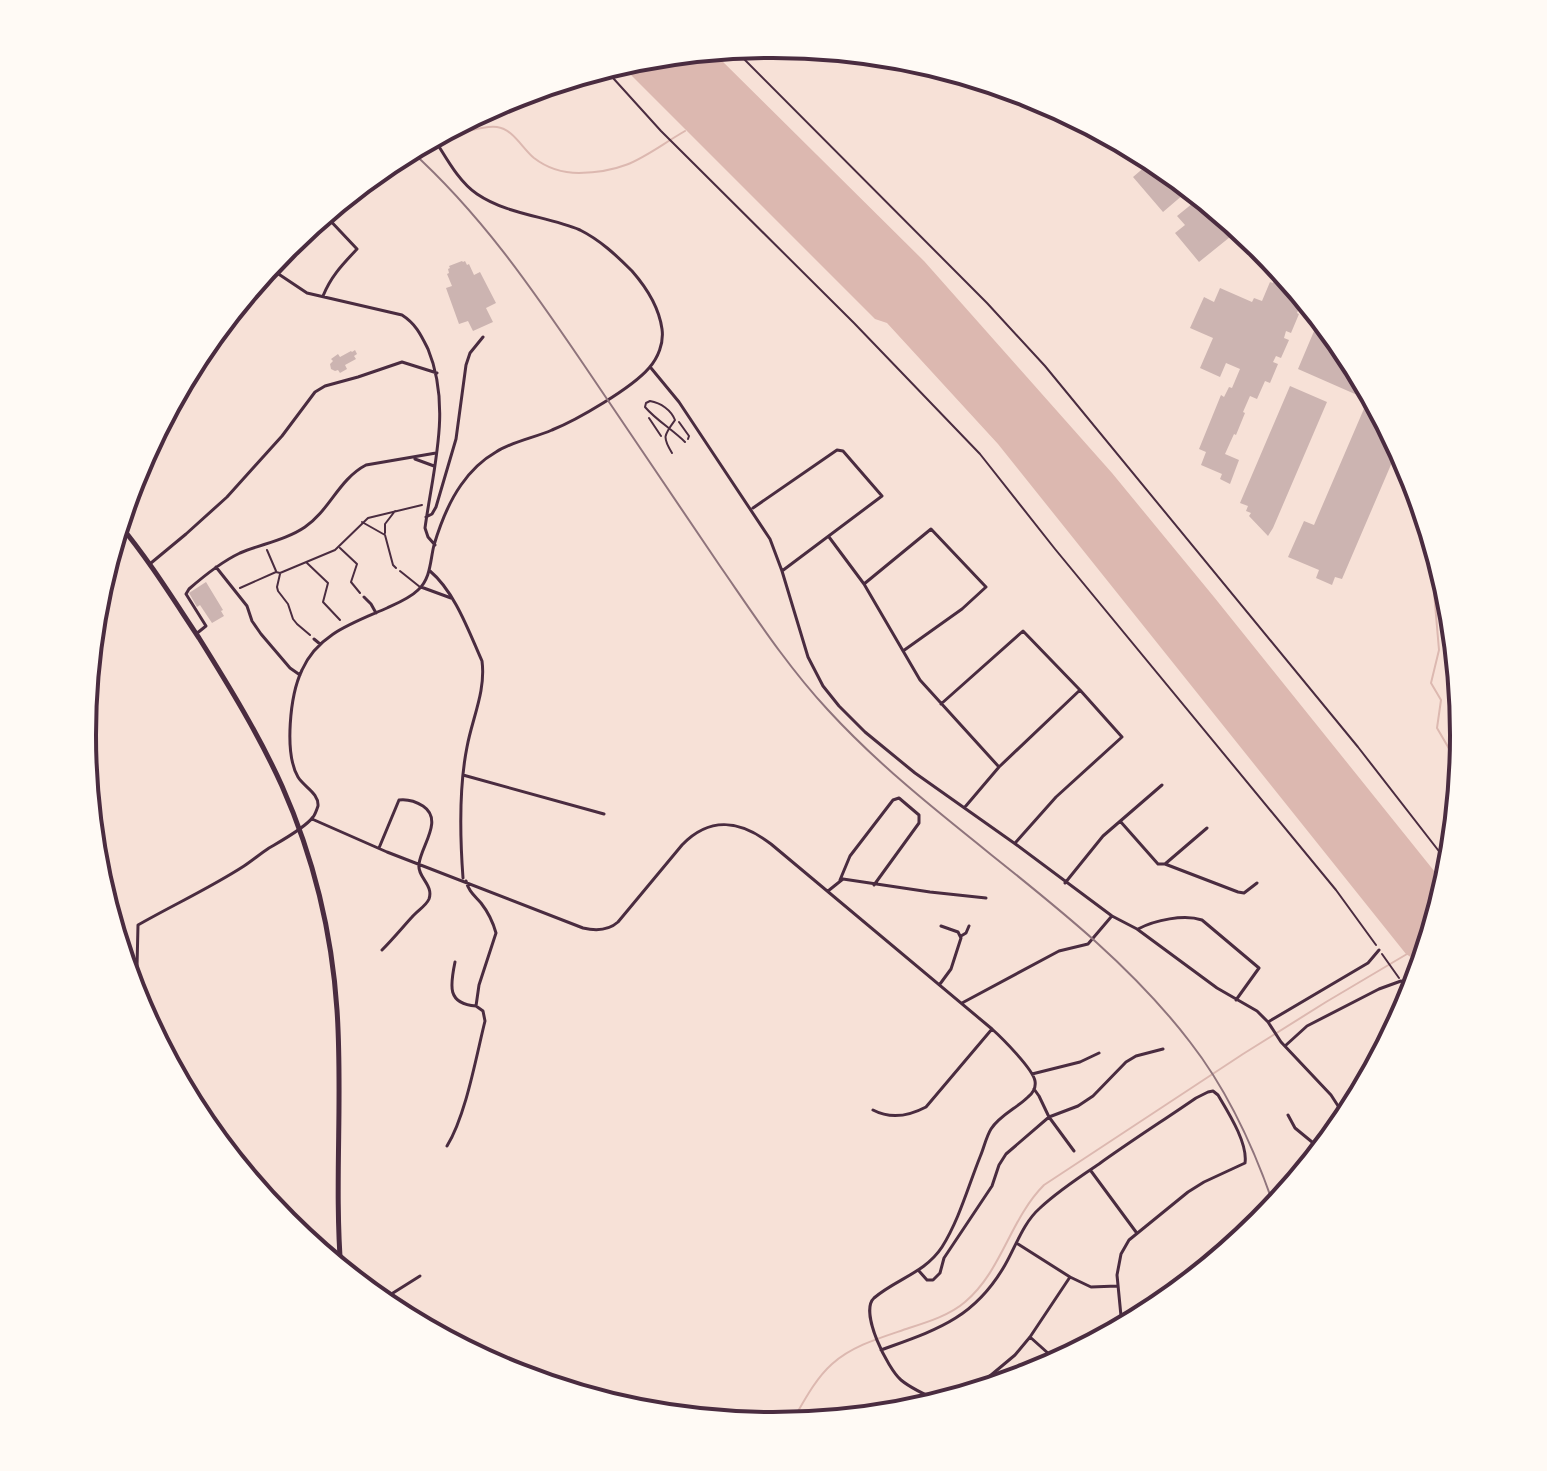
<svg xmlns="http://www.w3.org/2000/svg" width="1547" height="1471" viewBox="0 0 1547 1471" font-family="Jost,sans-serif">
  <rect width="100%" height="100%" fill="#f7e1d7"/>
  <!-- water -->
  <path fill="#dcb8b0" d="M711 50 924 261 1112 473 1214 597 1447 887 1423 965 1406 954 998 444 887 323 875 319 619 63 639 57Z"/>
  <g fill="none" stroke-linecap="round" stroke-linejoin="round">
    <!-- stream -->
    <path stroke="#dcb8b0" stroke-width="2" d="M423 142 431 144C449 138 479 125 497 127 513 129 522 148 534 158 547 168 562 173 579 173 630 172 644 155 685 131
      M1435 545 1431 557 1439 650 1431 683 1441 700 1437 728 1451 752 1459 796
      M790 1425C802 1405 814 1380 832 1364 853 1345 883 1337 909 1328 928 1322 950 1315 965 1302 1002 1271 1010 1219 1044 1185L1243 1054 1326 1002 1407 954"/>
  </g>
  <!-- building -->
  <path fill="#ccb4b1" d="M1154 159 1191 188 1163 212 1133 177Z
    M1198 199 1230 237 1199 262 1175 233 1185 225 1177 216Z
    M462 261 463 262 465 261 467 265 469 264 474 275 480 272 496 303 486 308 493 322 473 331 468 321 459 324 446 288 452 286 447 274 449 273 448 269 450 268 449 266Z
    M1276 276 1293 283 1304 297 1297 313 1299 314 1291 333 1286 331 1284 338 1289 340 1281 358 1276 356 1273 362 1278 364 1270 383 1265 381 1257 399 1250 396 1243 412 1245 413 1236 435 1234 434 1225 454 1239 460 1230 484 1220 479 1222 474 1201 465 1206 452 1199 449 1221 395 1224 397 1229 387 1232 388 1240 369 1226 363 1220 377 1200 368 1213 338 1190 328 1204 297 1214 302 1220 288 1252 302 1254 298 1262 301 1270 282 1273 283Z
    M1320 317 1349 352 1399 446 1342 579 1335 577 1332 585 1316 578 1319 570 1288 557 1304 521 1314 525 1366 404 1362 402 1364 398 1298 369Z
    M355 350 357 354 354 356 356 359 345 365 347 369 340 373 338 370 335 371 331 369 330 364 333 361 331 359 338 354 340 357 351 351 352 352Z
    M1290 386 1327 402 1273 528 1268 536 1249 516 1251 513 1246 511 1248 506 1240 503Z
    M206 582 223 610 221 611 224 616 212 623 200 605 197 607 189 593Z"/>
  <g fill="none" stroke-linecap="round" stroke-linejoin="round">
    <!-- path -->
    <path stroke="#4a2c40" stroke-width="2" d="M733 48 987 303 1045 366 1358 747 1452 868
      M604 68 661 131 854 323 980 454 1055 549 1336 890 1376 945
      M649 418 661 436
      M679 422 689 436 688 439
      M362 522 385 535 393 565 396 568
      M385 533V524L395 511
      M340 548 357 564 351 582 360 593
      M267 550 276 571
      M307 563 328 583 323 602 340 620
      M280 574 277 587 278 591 288 604 293 619 297 624 310 635
      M240 588 276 572 280 573 335 550 368 518 422 505
      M1382 954 1399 978
      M1404 987 1413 999"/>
    <!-- service -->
    <path stroke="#4a2c40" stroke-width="2" d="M672 453C662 437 664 435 675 420 671 410 661 403 650 401L646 403 645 407C656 420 673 430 685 442
      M400 571 420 587"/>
    <!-- minor -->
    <path stroke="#4a2c40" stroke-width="3" d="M268 267 307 293 402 315C416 324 421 335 428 349 452 407 433 469 425 528L428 537 435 545
      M323 296C331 276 343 264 357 249L324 214
      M651 368 679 402 770 539 782 571 808 657 823 686 839 706 865 732 915 773 1014 843 1112 916 1137 929 1217 988 1257 1011 1268 1022 1281 1042 1331 1095 1342 1112 1349 1119
      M415 459 434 466
      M753 508 837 450 843 451 882 496 782 571
      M426 517 432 514 436 507 456 439 466 365 470 353 483 337
      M829 537 864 584 920 680 999 767
      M151 563 186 534 227 497 282 436 315 392 325 386 358 377 402 362 437 373
      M216 567 247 606 252 621 261 634 290 668 300 675
      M430 571C455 592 469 632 482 661 486 691 472 719 467 747 459 787 460 837 463 878
      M864 584 931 529 986 587 962 609 903 651
      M421 587 451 598
      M364 597 371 604 376 613
      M196 634 206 626 186 594 189 589C205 575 221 562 240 553 261 544 286 540 305 527 329 511 339 479 366 465L436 453
      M314 639 320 644
      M941 704 1023 631 1080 690 1122 737 1056 797 1016 842
      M463 775 604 814
      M965 807 999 767 1080 690
      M312 819 387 852 583 928C596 931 608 931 618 922L682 845C711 815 741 821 771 844L992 1029C1002 1038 1033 1069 1035 1081 1036 1087 1033 1093 1028 1097 1017 1108 1000 1115 991 1129 986 1137 984 1148 980 1157 968 1187 959 1220 942 1247 925 1273 896 1279 874 1298 859 1312 888 1369 901 1380 913 1390 930 1397 944 1403
      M1120 821 1158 864H1165L1238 892 1244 893 1257 883
      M379 848 399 800C407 799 415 801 423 806 444 820 421 846 419 864 417 877 434 885 429 899 426 906 417 911 412 917 402 928 393 939 382 950
      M1165 864 1207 828
      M840 880 850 856 893 800 899 798 919 815V823L874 885
      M1065 883 1103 836 1162 785
      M828 891 843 879 930 892 986 898
      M1138 929C1155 920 1184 914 1202 920L1259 968 1236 1000
      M961 936 966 933 969 926
      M455 962C450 986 447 1004 476 1006
      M137 967 138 925C173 905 210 888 244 866 253 860 260 854 269 848 281 841 305 828 313 817 315 815 317 809 318 806 319 793 304 787 298 777 284 753 290 695 302 670 318 634 353 623 387 608 398 603 410 598 418 590 431 578 430 561 434 545 440 525 449 502 461 485 470 472 482 460 496 452 513 441 534 438 552 430 577 420 632 388 649 368 658 358 664 343 662 329 659 307 646 287 632 271 616 255 600 240 580 230 547 216 508 215 477 194 458 181 446 157 433 137
      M940 984 951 969 961 938 958 932 941 926
      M962 1003 1059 951 1088 944 1111 917
      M1268 1022 1368 963 1379 950
      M1285 1046 1307 1026 1379 989 1401 981
      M1032 1074 1080 1062 1099 1053
      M1034 1089 1039 1096 1049 1117 1074 1151
      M873 1110C890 1119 909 1116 926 1107L992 1029
      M1288 1115 1295 1128 1323 1151
      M447 1146C466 1115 476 1057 485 1021L483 1011 476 1006 479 985 496 933C493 922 488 912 481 903 474 895 469 892 466 881
      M1091 1171 1136 1232
      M1018 1244 1070 1277 1091 1287 1117 1286
      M919 1271 927 1280H933L940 1273 944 1258 992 1186 999 1165 1006 1154 1049 1117 1078 1106 1093 1096 1126 1062 1136 1056 1163 1049
      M377 1300 385 1298 420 1276
      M1030 1337 1059 1363
      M881 1350C936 1330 974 1319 1005 1265 1016 1246 1023 1223 1040 1208 1058 1191 1078 1178 1099 1164 1131 1141 1164 1120 1196 1098L1208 1092 1213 1091 1218 1095C1228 1112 1248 1143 1245 1163L1204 1182 1188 1192 1129 1240 1121 1254 1117 1275 1121 1316 1125 1328
      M966 1396 1015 1355 1030 1337 1070 1277"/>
    <!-- secondary -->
    <path stroke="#4a2c40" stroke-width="5" d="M119 524C149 560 173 599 199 638 229 686 259 735 282 786 313 856 332 934 337 1010 343 1097 334 1184 341 1271"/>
    <!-- rail -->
    <path stroke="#8f747c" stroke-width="2" d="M410 150C480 213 531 287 584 365 629 432 675 499 720 566 754 615 787 666 828 710 939 831 1090 911 1190 1042 1229 1092 1255 1150 1275 1209"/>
  </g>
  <!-- crop -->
  <path d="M0 0H1547V1471H0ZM96 735a677 677 0 1 1 1354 0a677 677 0 1 1-1354 0Z" fill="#fffaf5" fill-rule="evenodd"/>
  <path fill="none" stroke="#4a2c40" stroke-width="4" d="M96 735a677 677 0 1 1 1354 0a677 677 0 1 1-1354 0Z"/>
</svg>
